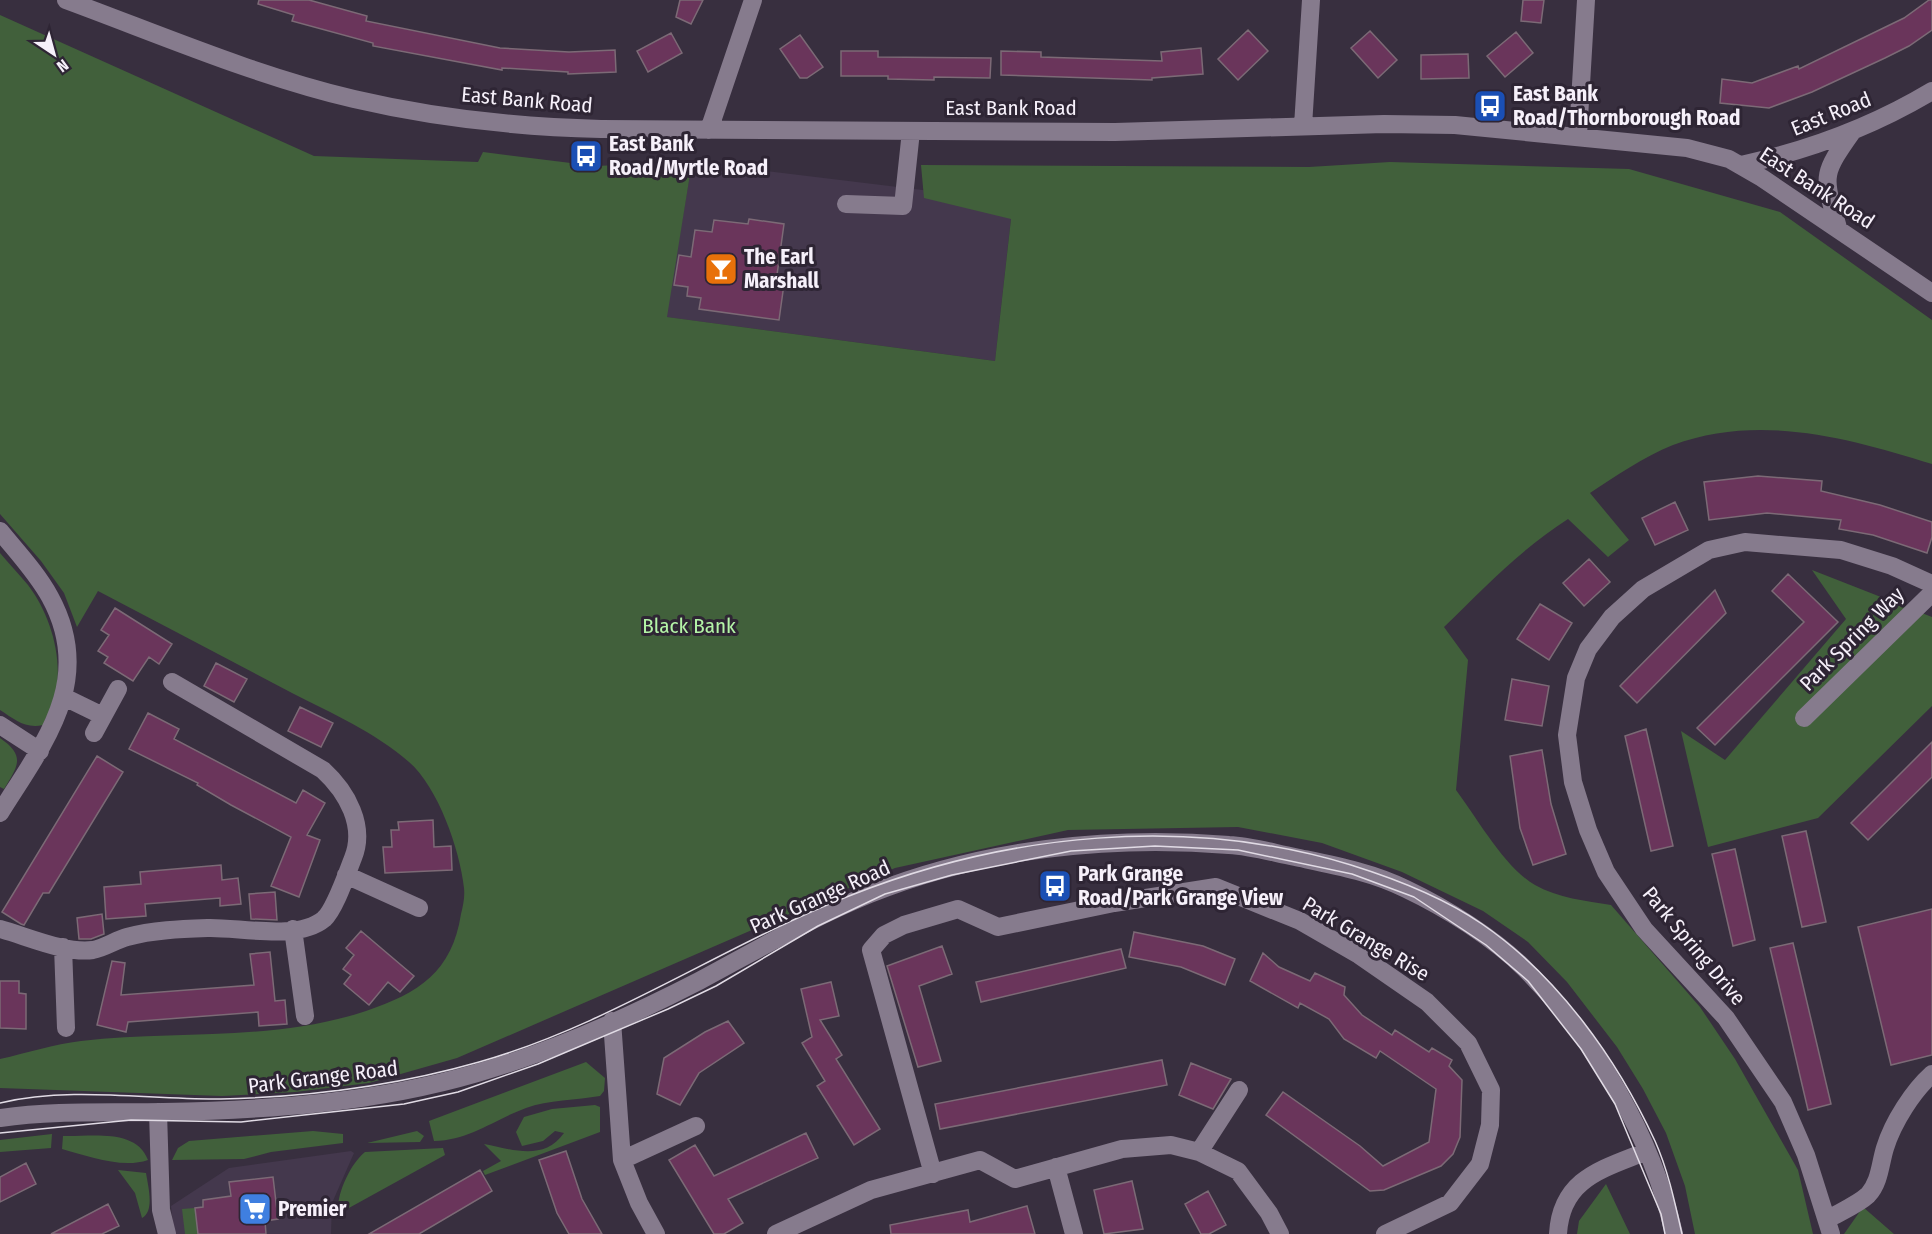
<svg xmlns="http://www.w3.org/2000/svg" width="1932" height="1234" viewBox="0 0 1932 1234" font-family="'Fira Sans Condensed',sans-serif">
  <rect width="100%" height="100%" fill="#382f3f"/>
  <!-- built -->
  <path fill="#44384d" d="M692 162 1013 201 995 361 666 317Z
    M351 1151 354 1153 332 1203 331 1234H174L171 1206 229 1168Z"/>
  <!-- green -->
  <path fill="#41603b" d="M0 15 314 156 478 162 483 152 595 166 692 162 667 317 995 361 1011 219 924 198 921 165 1309 167 1390 162 1629 169 1780 212 1932 320V464C1849 438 1759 413 1673 445 1643 457 1616 476 1590 493L1629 540 1608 557 1568 519C1521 549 1484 588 1444 627L1468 660 1456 790C1477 818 1505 868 1535 885 1558 898 1586 901 1611 905L1700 1007 1735 1059 1798 1170 1813 1234H1695L1685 1186 1666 1133 1643 1089 1617 1047 1567 982 1528 942 1483 911 1402 872 1322 843 1238 827 1068 830 895 868 457 1058 369 1083 295 1092 222 1096 0 1088V1059C27 1053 54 1044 81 1041 176 1030 273 1042 366 1011 419 993 452 972 461 914 463 906 465 897 464 888 460 850 438 787 409 762 375 732 331 713 292 693 227 659 163 625 98 591L77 627 64 593 41 561 0 514Z
    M0 553C9 564 19 574 28 585 51 615 65 662 54 700 52 708 46 717 43 725 25 729 14 719 0 710Z
    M1812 570 1932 617V706L1818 818 1708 847 1681 731 1725 760 1846 619Z
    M0 738C26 756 18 766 4 789L0 787Z
    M586 1062 605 1078 604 1091 600 1096C577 1100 548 1100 526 1108 493 1120 470 1140 434 1141L429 1121Z
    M595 1105 600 1107V1132L485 1175 483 1171 501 1161 484 1144C514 1150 544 1161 564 1133L555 1131 543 1141 522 1146 516 1132 524 1117 552 1109Z
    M313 1131 343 1134V1143L271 1152 244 1159 172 1160 178 1148 189 1141Z
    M417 1131 424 1136 420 1142 367 1143Z
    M52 1134 51 1148 0 1152V1140Z
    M63 1136C91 1137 136 1128 148 1160 122 1169 88 1156 62 1149Z
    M443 1148 445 1155 338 1214C336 1195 350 1164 365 1152Z
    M118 1170 146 1173C148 1186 155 1211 142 1218L135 1193Z
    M1606 1184 1630 1234H1577L1579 1221Z
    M1863 1207 1894 1234H1844Z
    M195 1208 198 1233 201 1234H185L182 1209Z"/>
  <!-- building -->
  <path fill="#6a355b" stroke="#7c6a76" stroke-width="1.5" d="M259 0H309L367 16 366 21 500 48 569 52 615 50 616 72 568 74V72L502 68V70L373 46V43L292 21 294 15 258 4Z
    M680 0H703L691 24 676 17Z
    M1523 0H1544L1541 23 1521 21Z
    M1929 0H1932V30L1909 46 1885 58 1812 92 1769 108 1720 103 1722 79 1752 83 1798 66 1799 69 1904 18Z
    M1248 30 1268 51 1238 80 1218 59Z
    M1370 31 1397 60 1378 78 1351 48Z
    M1516 32 1533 53 1505 77 1487 56Z
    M671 33 682 53 648 72 637 51Z
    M800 35 823 67 807 78H800L780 49Z
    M1201 48 1203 74 1152 78V80L1001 75V51L1041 52V57L1162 61 1161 52Z
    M841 51H878V57L991 58 990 78 934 77V80L888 79V76H841Z
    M1468 54 1469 78 1421 79V55Z
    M749 219 784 224 776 282 784 284 779 320 699 309 701 298 687 296 688 287 674 285 679 255 691 257 695 230 712 232 714 220 748 224Z
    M1758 476 1822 481 1821 491 1880 505 1932 522V537L1927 553 1873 535 1839 529 1841 520 1767 513 1709 520 1704 482Z
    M1675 502 1688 530 1655 545 1642 518Z
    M1589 559 1610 582 1584 606 1563 583Z
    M1788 574 1838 622 1715 745 1697 728 1804 622 1772 591Z
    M1715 590 1726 613 1637 703 1620 686Z
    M1540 604 1572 623 1549 660 1517 639Z
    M115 608 172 644 159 664 149 657 133 681 104 663 108 657 98 651 109 635 101 630Z
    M216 663 247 679 234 702 204 686Z
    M1512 679 1549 686 1542 726 1505 720Z
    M300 707 333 723 321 747 288 731Z
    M148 713 179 729 174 739 296 803 303 790 325 803 307 835 320 840 299 897 271 886 291 837 231 805 197 785 198 783 129 749Z
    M1646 729 1673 846 1651 851 1625 736Z
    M1932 742V777L1868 840 1851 823Z
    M1542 750 1551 804 1566 854 1533 865 1520 828 1510 756Z
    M97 756 123 772 49 893H43L24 925 21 924 2 912Z
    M433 820 434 847 451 846 452 870 385 873 383 847H392L391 830H399L398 822Z
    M1806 831 1826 922 1802 927 1782 836Z
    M1735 849 1755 940 1733 946 1712 854Z
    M221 865 222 880 238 878 241 904 220 906V898L145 904 146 916 106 919 104 887 141 884 140 872Z
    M275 892 277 920 251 919 249 894Z
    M1932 909V1055L1891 1065 1858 927Z
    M102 914 104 934 91 939H79L77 918Z
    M361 931 414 976 400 992 388 982 369 1005 344 984 351 975 343 969 354 955 346 948Z
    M1134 932 1203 946 1235 959 1225 985 1181 967 1129 957Z
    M1793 943 1831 1104 1808 1110 1770 948Z
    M942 946 952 974 919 986 941 1061 918 1067 887 966Z
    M1121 949 1126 968 981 1002 976 982Z
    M270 952 275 1001 285 1000 287 1024 259 1026 258 1012 128 1022 126 1032 97 1025 112 961 125 963 121 995 254 985 250 954Z
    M1263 953 1279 967 1310 981 1315 973 1345 987 1344 995 1362 1015 1392 1035 1395 1030 1429 1052 1432 1048 1452 1060 1449 1066 1462 1080 1460 1137 1453 1154 1441 1166 1384 1190 1370 1191 1266 1115 1283 1092 1360 1146 1383 1166 1429 1142 1436 1089 1380 1051 1376 1058 1344 1039 1329 1019 1300 1003 1298 1008 1250 981Z
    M0 981H19V993L26 994V1029L0 1028Z
    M831 982 839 1016 820 1020 842 1055 836 1059 880 1129 854 1145 817 1086 825 1081 802 1043 812 1037 801 989Z
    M728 1021 744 1043 699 1073 680 1105 657 1094 664 1058 705 1032Z
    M1162 1060 1167 1085 940 1129 935 1104Z
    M1191 1063 1231 1079 1213 1109 1179 1095Z
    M806 1133 818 1158 728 1199 743 1223 724 1234H714L669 1160 695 1145 714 1176Z
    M566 1151 582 1199 602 1234H569L557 1213 539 1160Z
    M26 1163 36 1184 0 1202V1177Z
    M480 1170 492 1191 419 1234H369Z
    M273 1177 278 1219 265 1221 266 1234H198L195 1208 203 1207V1200L231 1196 229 1182Z
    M1132 1181 1143 1229 1104 1234 1094 1190Z
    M1208 1191 1226 1225 1209 1234H1201L1185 1204Z
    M108 1204 119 1226 102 1234H51Z
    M1027 1206 1035 1234H891L890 1225 968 1210 970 1222Z"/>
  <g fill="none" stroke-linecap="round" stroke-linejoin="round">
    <!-- minor -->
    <path stroke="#867b8d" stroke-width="18" d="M66 0C161 35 256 76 354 99 435 118 519 127 601 129L1115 132 1384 124 1455 125 1687 148 1729 159 1762 178 1932 293
      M1303 126 1311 0
      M709 130 753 0
      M1578 135 1586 0
      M1741 165C1810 150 1872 127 1932 91
      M846 204 903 206 911 131
      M1838 228C1824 176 1820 177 1852 132
      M0 531C17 552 37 573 50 597 96 681 43 744 0 813
      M64 697 103 716
      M1804 718 1932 593
      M0 725 40 751
      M94 733 118 689
      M346 875 419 908
      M0 929C26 936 66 954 93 950 104 948 116 940 127 937 153 930 181 929 208 928 239 927 298 941 324 919 335 909 347 873 353 858 366 826 347 792 323 770L172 682
      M293 929 305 1016
      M63 947 66 1028
      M612 1021 622 1160 639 1203 656 1234
      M158 1112 161 1210 167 1234
      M0 1118C54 1110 108 1113 163 1112 269 1110 374 1103 477 1073 551 1052 631 1016 699 981 755 951 811 918 870 894 982 849 1110 835 1229 845 1251 846 1274 853 1295 857 1333 865 1372 872 1406 889 1446 908 1494 938 1525 969 1596 1040 1652 1136 1674 1234
      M1199 1152 1239 1090
      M622 1160 696 1126
      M1056 1167 1074 1234
      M933 1174 871 950 884 935 904 925 958 909 998 927 1114 903 1216 887 1300 921 1359 955 1427 1002 1468 1043 1491 1090 1490 1125 1480 1164 1450 1203 1385 1234
      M1828 1219C1840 1212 1857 1205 1868 1195 1880 1182 1880 1164 1885 1148 1893 1122 1913 1091 1932 1074
      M776 1234 871 1190 980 1160 1015 1179 1122 1149 1171 1145 1199 1152 1238 1171 1269 1213 1280 1234
      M1558 1234C1561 1178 1603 1169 1647 1151
      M1831 1234 1806 1155 1783 1102 1726 1018 1644 929 1606 872 1588 830 1573 782 1567 735 1576 678 1588 649 1612 617 1643 589 1709 550 1745 542 1841 550 1892 566 1932 584"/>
    <!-- tram -->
    <path stroke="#e1dbe5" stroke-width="1.5" d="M0 1103C72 1086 148 1100 221 1099 309 1097 395 1086 479 1062 610 1025 724 945 849 896 1007 833 1187 815 1351 865 1396 879 1443 897 1482 924 1558 976 1617 1059 1655 1141 1668 1170 1675 1203 1682 1234
      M0 1133 131 1120 241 1122 404 1104 458 1092 538 1064 668 1009 716 986 818 926 885 894 952 875 1071 851 1155 846 1238 850 1352 874 1414 897 1486 945 1528 981 1581 1049 1615 1104 1661 1214 1665 1234"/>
  </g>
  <!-- icons -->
  <defs>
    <g id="bus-square" transform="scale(1.725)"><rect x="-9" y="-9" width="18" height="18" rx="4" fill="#1a4fb4" stroke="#2e2534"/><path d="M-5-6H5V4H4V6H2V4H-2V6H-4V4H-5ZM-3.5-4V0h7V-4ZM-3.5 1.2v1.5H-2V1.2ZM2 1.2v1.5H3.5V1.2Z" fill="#fff"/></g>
    <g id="bar-square" transform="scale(1.725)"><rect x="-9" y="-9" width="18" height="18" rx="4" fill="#e8710a" stroke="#2e2534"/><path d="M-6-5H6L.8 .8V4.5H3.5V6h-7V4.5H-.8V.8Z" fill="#fff"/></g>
    <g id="supermarket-square" transform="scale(1.725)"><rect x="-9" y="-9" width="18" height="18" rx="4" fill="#3f7fe0" stroke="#2e2534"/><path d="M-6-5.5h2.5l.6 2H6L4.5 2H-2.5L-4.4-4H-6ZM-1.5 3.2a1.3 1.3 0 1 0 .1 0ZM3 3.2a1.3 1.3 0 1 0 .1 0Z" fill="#fff"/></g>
  </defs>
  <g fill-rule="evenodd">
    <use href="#bus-square" x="1490" y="106"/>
    <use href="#bus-square" x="586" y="156"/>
    <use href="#bar-square" x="721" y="269"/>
    <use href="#bus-square" x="1055" y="886"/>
    <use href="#supermarket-square" x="255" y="1209"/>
  </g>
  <g text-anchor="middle" stroke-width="6" stroke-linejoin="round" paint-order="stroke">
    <!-- poi labels -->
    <g font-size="21" font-weight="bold" fill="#f6f0fa" stroke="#2e2534" text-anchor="start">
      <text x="1513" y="101">East Bank<tspan x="1513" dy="24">Road/Thornborough Road</tspan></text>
      <text x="609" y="151">East Bank<tspan x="609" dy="24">Road/Myrtle Road</tspan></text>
      <text x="744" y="264">The Earl<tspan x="744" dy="24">Marshall</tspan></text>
      <text x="1078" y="881">Park Grange<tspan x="1078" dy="24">Road/Park Grange View</tspan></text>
      <text x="278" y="1216">Premier</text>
    </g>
    <!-- street labels -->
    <g font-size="21" fill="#f6f0fa" stroke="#2e2534">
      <text transform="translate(527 100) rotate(5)" y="7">East Bank Road</text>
      <text x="1011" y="115">East Bank Road</text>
      <text transform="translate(1831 114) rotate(-22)" y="7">East Road</text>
      <text transform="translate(1817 188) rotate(33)" y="7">East Bank Road</text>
      <text transform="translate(1852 639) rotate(-45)" y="7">Park Spring Way</text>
      <text transform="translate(820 897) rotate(-24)" y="7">Park Grange Road</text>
      <text transform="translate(1366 939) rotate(31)" y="7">Park Grange Rise</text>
      <text transform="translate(1694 946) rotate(50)" y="7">Park Spring Drive</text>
      <text transform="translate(323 1077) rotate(-7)" y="7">Park Grange Road</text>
    </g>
    <!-- park labels -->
    <g font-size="21" fill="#b4f4a7" stroke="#2e2534">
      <text x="689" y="633">Black Bank</text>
    </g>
  </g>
  <!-- north arrow -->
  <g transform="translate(54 54) rotate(144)" stroke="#2e2534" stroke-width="4.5" paint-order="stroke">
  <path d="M0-4.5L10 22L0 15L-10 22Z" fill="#f6f0fa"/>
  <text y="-9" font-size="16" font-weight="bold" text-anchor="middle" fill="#f6f0fa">N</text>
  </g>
</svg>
